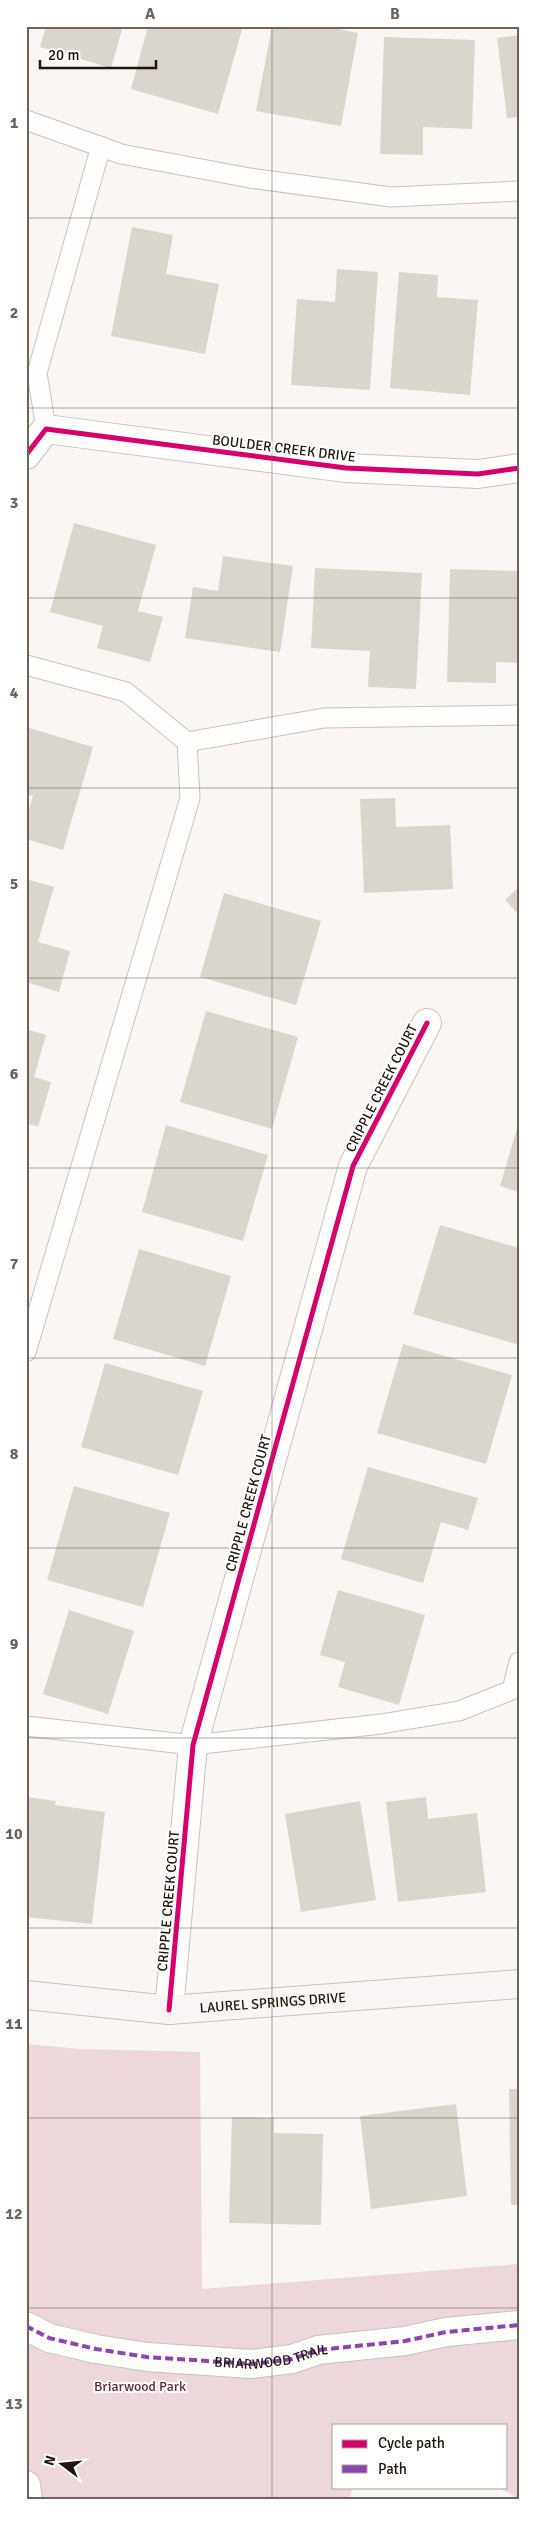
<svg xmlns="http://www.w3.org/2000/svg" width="545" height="2526" viewBox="0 0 545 2526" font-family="Signika,sans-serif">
  <rect width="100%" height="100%" fill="#f9f6f3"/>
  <!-- green -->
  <path fill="#ecd8da" d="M26 2044 80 2049 200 2052 202 2289 519 2264V2499L498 2487H506V2425H334V2487H353L349 2500H26Z"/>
  <!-- building -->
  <path fill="#dbd6cd" d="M46 26H123L111 68 40 47Z
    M148 26H243L218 114 131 89Z
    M272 26H323L358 33 341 126 256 111Z
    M519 35V117L507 118 497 38Z
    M384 37 475 40 472 129 423 127V155L380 154Z
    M132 227 173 235 166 274 219 284 205 354 111 336Z
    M337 269 378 272 370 390 291 385 297 299 335 302Z
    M399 272 438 275 437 297 478 300 470 395 390 388Z
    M74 523 156 545 138 611 163 617 150 662 97 648 103 626 50 612Z
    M223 556 293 566 280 652 185 638 193 587 218 591Z
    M315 568 422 573 416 689 368 687 370 651 311 648Z
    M450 569 519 571V663L496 662V683L447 682Z
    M26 727 93 747 63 850 26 839V820L33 796 26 794Z
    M395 798 396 827 450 825 453 889 364 893 360 799Z
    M26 879 54 887 38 942 70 951 59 992 26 982Z
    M519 887V915L505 900Z
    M224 893 321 921 296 1005 200 977Z
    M206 1011 298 1037 272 1129 180 1102Z
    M26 1029 46 1035 34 1077 51 1082 38 1127 26 1123Z
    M166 1125 268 1155 243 1241 142 1212Z
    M518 1125H519V1192L500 1186Z
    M440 1225 519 1248V1345L413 1314Z
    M139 1249 231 1276 205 1366 113 1339Z
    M403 1344 512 1375 486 1464 377 1433Z
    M105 1363 203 1391 178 1475 81 1447Z
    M368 1467 478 1498 468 1530 441 1522 423 1583 341 1559Z
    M74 1486 170 1513 143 1607 47 1580Z
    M338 1590 425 1615 399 1705 338 1687 345 1662 320 1655Z
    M69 1610 134 1631 108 1714 43 1694Z
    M26 1797 56 1801 55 1805 105 1812 92 1924 26 1917Z
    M426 1797 428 1819 477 1813 486 1892 398 1902 386 1802Z
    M360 1801 376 1900 301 1912 285 1814Z
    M509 2089H519V2205H511Z
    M456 2104 467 2196 371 2209 360 2116Z
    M232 2117 274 2118V2133L323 2134 321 2225 229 2223Z"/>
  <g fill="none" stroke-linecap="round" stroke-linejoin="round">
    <!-- lane casing -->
    <g stroke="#c9c2be" stroke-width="21">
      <path id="lane" d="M26 120 121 154 250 178 391 197 519 191
        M46 429 37 373 101 146
        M26 665 126 692 187 742 324 718 519 715
        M26 1352 190 798 187 742
        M26 1726 193 1745 381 1724 459 1711 512 1690 519 1662"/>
    </g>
    <!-- street casing -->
    <g stroke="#c9c2be" stroke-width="30">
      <g id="street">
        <path d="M26 455 46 429 346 468 478 474 519 468"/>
        <path d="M169 2010 193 1745 353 1166 427 1023"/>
        <path id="s1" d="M26 2326 49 2338 96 2349 147 2357 252 2364 292 2359 318 2350 405 2341 446 2332 519 2325"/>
        <path d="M26 2485 28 2500"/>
      </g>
    </g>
    <!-- secondary casing -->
    <g stroke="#c9c2be" stroke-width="30">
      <g id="secondary">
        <path id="s2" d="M26 1995 169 2010 519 1984"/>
      </g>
    </g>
    <!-- lane -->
    <use href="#lane" stroke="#fefefd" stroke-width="19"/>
    <!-- street -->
    <use href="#street" stroke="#fefefd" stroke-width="28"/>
    <!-- secondary -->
    <use href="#secondary" stroke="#f9f5f4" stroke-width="28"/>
    <!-- quiet -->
    <path stroke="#8e44ad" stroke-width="4" stroke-dasharray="8 4" stroke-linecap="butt" d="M26 2326 49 2338 96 2349 147 2357 252 2364 292 2359 318 2350 405 2341 446 2332 519 2325
      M26 2485 28 2500"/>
    <!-- cycleway casing -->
    <g stroke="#fff" stroke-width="8">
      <path id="cycleway" d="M26 455 46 429 346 468 478 474 519 468
        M169 2010 193 1745 353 1166 427 1023"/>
    </g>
    <!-- cycleway -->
    <use href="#cycleway" stroke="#d6006c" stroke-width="5"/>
  </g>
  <!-- grid -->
  <path fill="none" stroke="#6b645e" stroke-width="1" stroke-opacity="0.55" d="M272 26V2500M26 218H519M26 408H519M26 598H519M26 788H519M26 978H519M26 1168H519M26 1358H519M26 1548H519M26 1738H519M26 1928H519M26 2118H519M26 2308H519"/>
  <g text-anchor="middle" stroke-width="4" stroke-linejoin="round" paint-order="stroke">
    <!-- street labels -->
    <g font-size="14" fill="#1f150e" stroke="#fff">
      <text transform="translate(284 448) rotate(7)" y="5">BOULDER CREEK DRIVE</text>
      <text transform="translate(381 1088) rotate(-63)" y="5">CRIPPLE CREEK COURT</text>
      <text transform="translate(248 1503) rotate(-75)" y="5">CRIPPLE CREEK COURT</text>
      <text transform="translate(168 1901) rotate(-85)" y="5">CRIPPLE CREEK COURT</text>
      <text dy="5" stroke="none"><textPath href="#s2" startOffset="248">LAUREL SPRINGS DRIVE</textPath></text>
      <text dy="5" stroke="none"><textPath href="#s1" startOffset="251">BRIARWOOD TRAIL</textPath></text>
    </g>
    <!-- park labels -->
    <g font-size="14" fill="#642938" stroke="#fff">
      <text x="140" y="2391">Briarwood Park</text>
    </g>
  </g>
  <!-- border -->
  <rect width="545" height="2526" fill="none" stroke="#ffffff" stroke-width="55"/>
  <!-- legend -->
  <rect x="332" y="2424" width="175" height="65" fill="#ffffff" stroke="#a5a19f"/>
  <rect x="342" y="2440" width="25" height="8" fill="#d6006c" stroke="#a5a19f"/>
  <text x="378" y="2448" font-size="15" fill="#1f150e">Cycle path</text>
  <rect x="342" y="2465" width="25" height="8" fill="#8e44ad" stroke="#a5a19f"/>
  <text x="378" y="2474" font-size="15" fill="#1f150e">Path</text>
  <!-- north arrow -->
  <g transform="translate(62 2464) rotate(286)" stroke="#ffffff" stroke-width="4" paint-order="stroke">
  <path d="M0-4L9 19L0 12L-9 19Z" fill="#1f150e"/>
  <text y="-8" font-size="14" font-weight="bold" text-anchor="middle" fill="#1f150e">N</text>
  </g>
  <!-- scale -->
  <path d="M40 60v8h116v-8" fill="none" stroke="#1f150e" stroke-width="2.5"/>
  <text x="48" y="60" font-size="15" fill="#1f150e" stroke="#ffffff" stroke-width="4" paint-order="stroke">20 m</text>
  <rect x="28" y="28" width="490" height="2470" fill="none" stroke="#6b645e" stroke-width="2"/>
  <g font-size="16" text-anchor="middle" font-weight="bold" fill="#6b645e">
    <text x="150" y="19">A</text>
    <text x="395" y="19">B</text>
    <text x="14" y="128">1</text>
    <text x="14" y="318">2</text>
    <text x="14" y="508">3</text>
    <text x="14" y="698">4</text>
    <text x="14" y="889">5</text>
    <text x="14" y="1079">6</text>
    <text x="14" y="1269">7</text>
    <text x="14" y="1459">8</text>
    <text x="14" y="1649">9</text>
    <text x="14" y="1839">10</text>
    <text x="14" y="2029">11</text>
    <text x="14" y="2219">12</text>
    <text x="14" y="2409">13</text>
  </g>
</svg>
